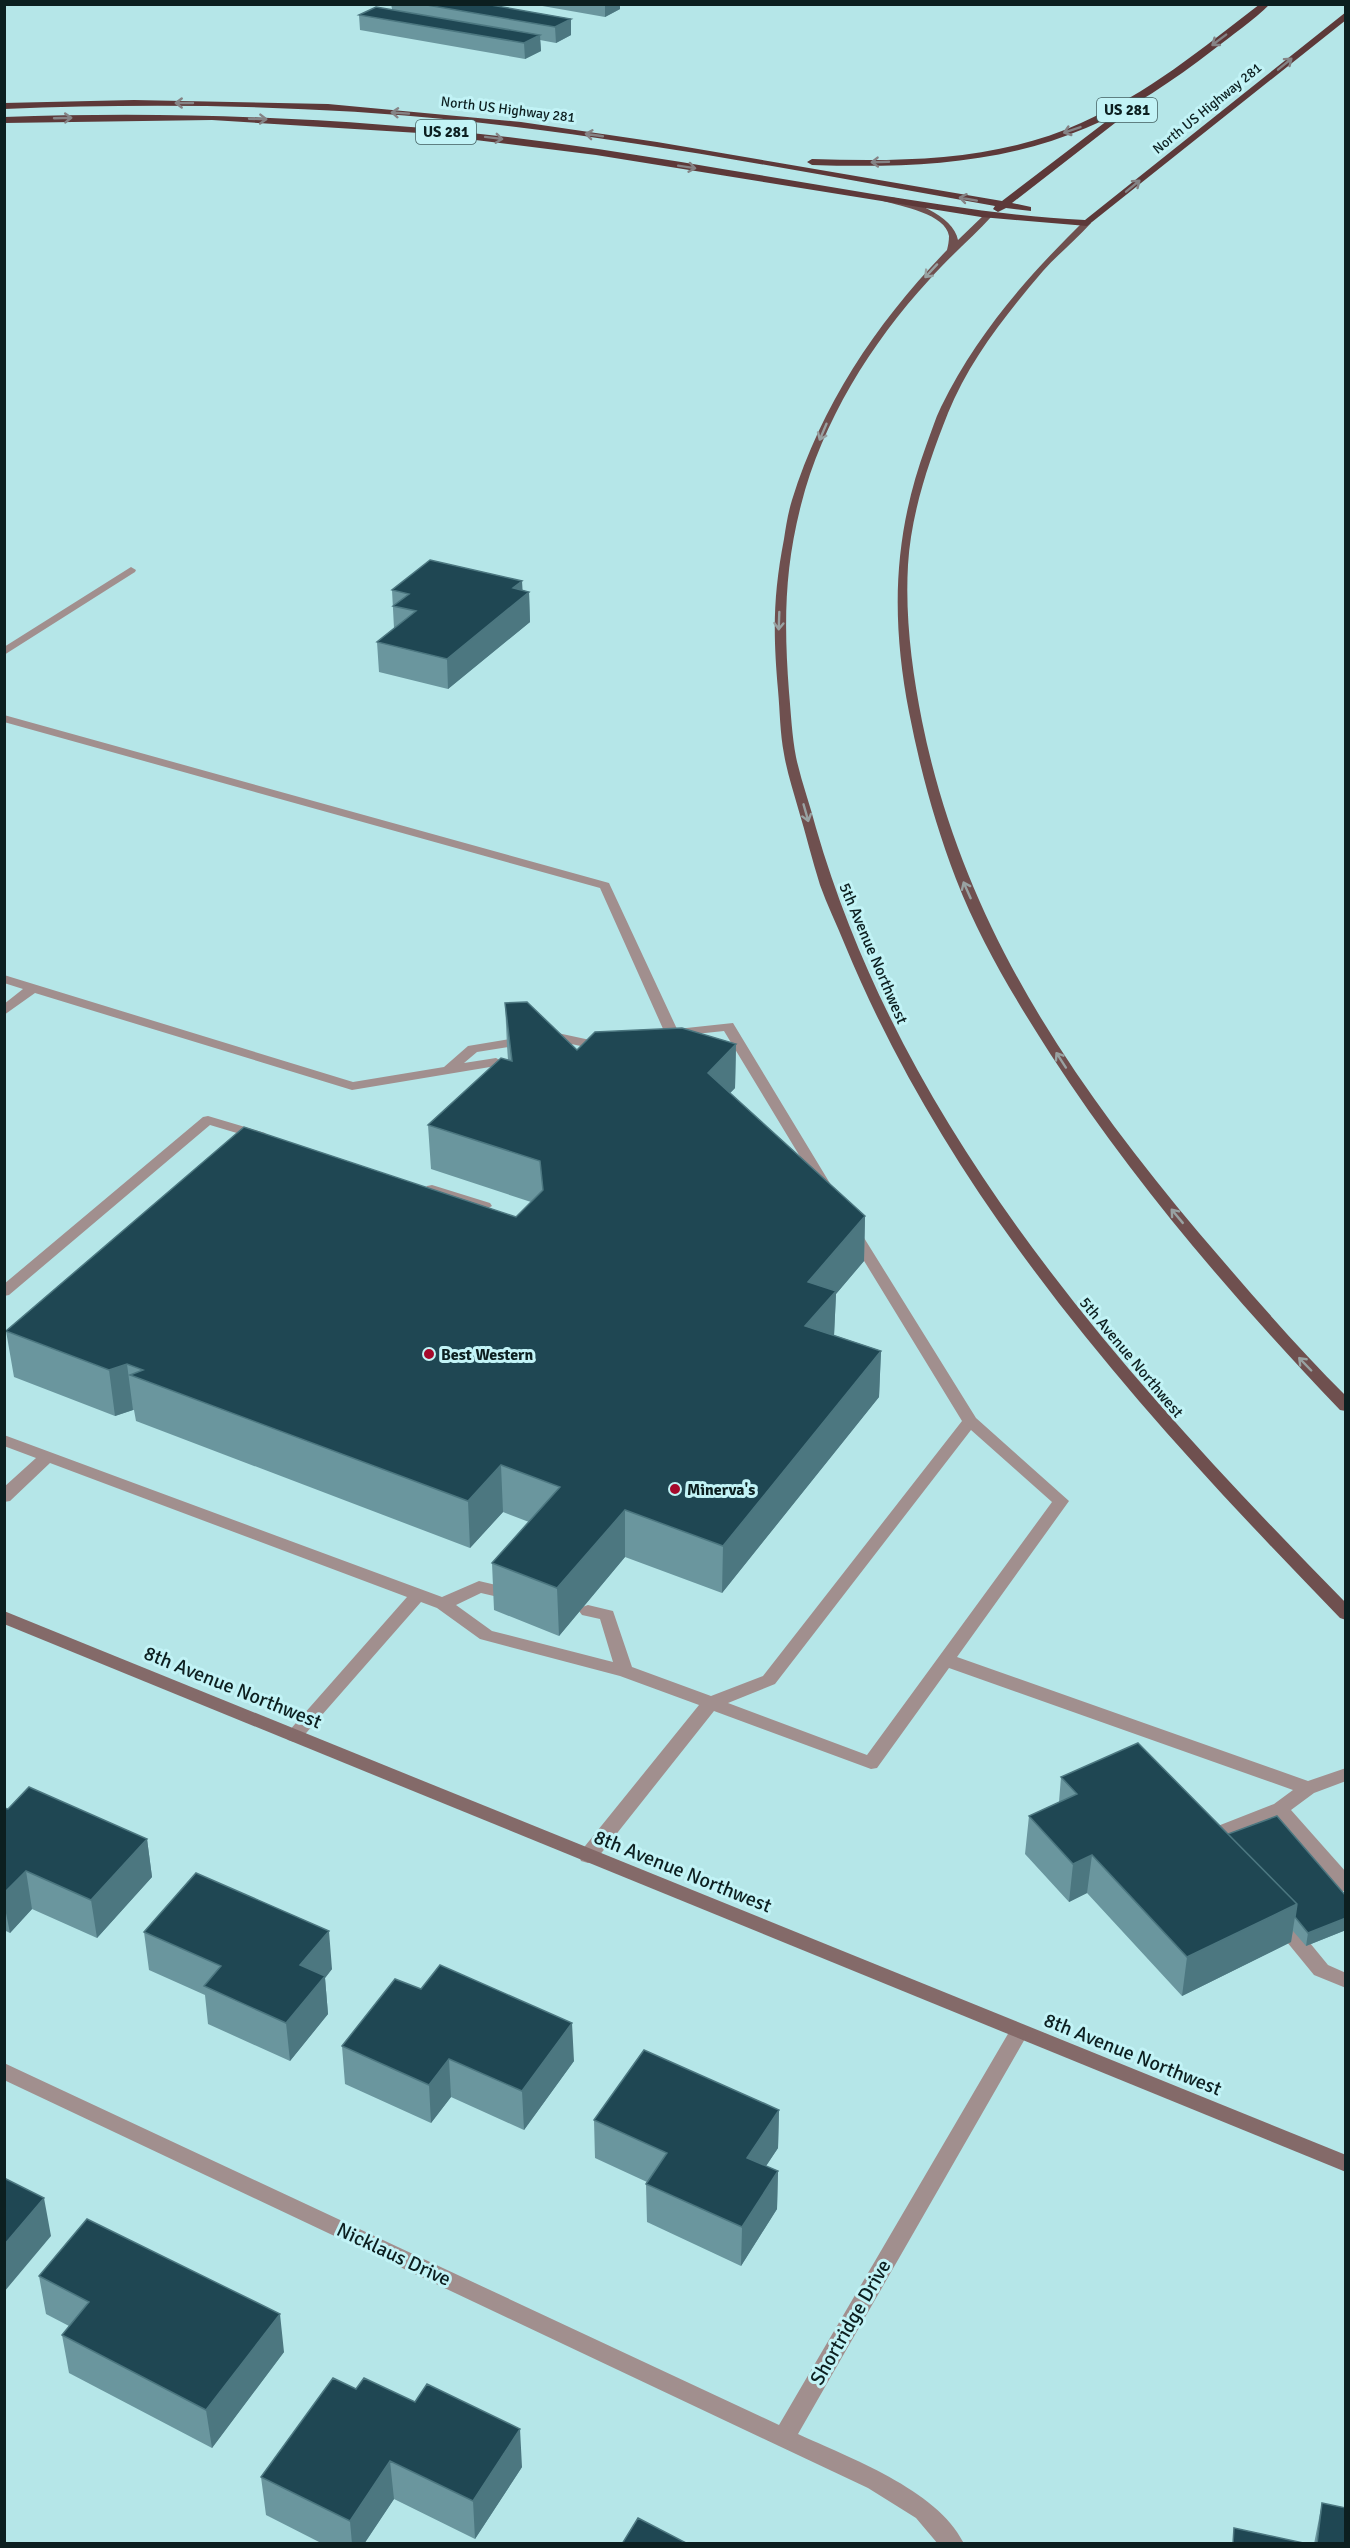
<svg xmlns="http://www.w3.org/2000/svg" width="1350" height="2548" viewBox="0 0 1350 2548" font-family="Signika,sans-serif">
  <rect width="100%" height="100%" fill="#b5e6e8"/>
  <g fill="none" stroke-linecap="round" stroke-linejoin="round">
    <!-- lane -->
    <path fill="#a18f8e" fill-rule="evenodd" d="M4 715 609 883 677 1029 733 1023 831 1185 829 1188H819L724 1031 658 1038 656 1035 658 1032 664 1031 600 888 4 722Z
      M4 975 353 1082 444 1067 468 1046 553 1032 604 1043 606 1046 599 1050 553 1040 477 1052 464 1063 496 1058 503 1062 496 1066 352 1090 35 993 4 1015V1004L23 989 4 983Z
      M208 1116 265 1133 267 1136 260 1140 210 1125 9 1295 4 1296V1284L203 1117Z
      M432 1185 490 1203 492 1206 485 1210 427 1192 425 1189 427 1186Z
      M854 1229 861 1233 976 1418 1069 1501 957 1657 1308 1781 1346 1768V1781L1314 1793 1291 1810 1346 1872V1892L1339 1890 1277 1817 1222 1839 1219 1844 1213 1846 1207 1844 1202 1836 1205 1831 1274 1804 1293 1790 949 1668 877 1768 871 1769 714 1711 595 1861 588 1863 581 1861 579 1856 581 1851 699 1705 620 1676 480 1639 437 1608 421 1602 300 1740 294 1742 288 1740 285 1736 288 1732 407 1597 50 1463 10 1501 4 1502V1487L36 1458 4 1446V1435L442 1597 479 1581 517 1590 519 1594 517 1598 511 1600 481 1593 456 1605 492 1631 613 1662 600 1619 582 1615 579 1611 582 1607 588 1605 613 1611 632 1667 711 1696 763 1676 962 1421 847 1233ZM971 1430 1052 1502 867 1755 728 1703 775 1684Z
      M1280 1913 1287 1915 1328 1965 1346 1973V1988L1314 1975 1273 1925 1271 1920 1273 1915Z"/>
    <!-- street -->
    <path fill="#a18f8e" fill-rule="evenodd" d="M131 567 136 570 135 572 4 655V647Z
      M1019 2024 1026 2027 1029 2032 1026 2037 798 2434C848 2457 940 2491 964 2544H938L916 2518 868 2488 4 2080V2063L779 2425 1012 2027Z"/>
    <!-- secondary -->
    <path fill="#846a69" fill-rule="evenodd" d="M4 1611 1346 2155V2172L4 1624Z"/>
    <!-- primary -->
    <path fill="#6f504f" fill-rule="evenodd" d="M883 197C906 196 954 215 958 240L985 214 992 216C972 238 949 257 929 280 871 343 822 422 801 505 784 571 784 626 789 692 791 714 792 736 796 757 801 781 810 804 816 828 905 1136 1126 1379 1346 1603V1620L1340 1618C1145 1417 953 1207 845 945 837 925 827 905 820 885 812 860 806 834 798 808 793 790 787 772 784 754 780 733 780 712 778 690 773 633 773 596 784 539 786 526 788 513 792 500 822 404 877 322 947 250 948 246 949 241 949 236 946 214 901 206 883 201Z
      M1084 221 1091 223C1076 240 1058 254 1043 271 1006 314 969 361 948 413 929 461 911 513 908 565 905 617 912 670 922 721 963 923 1069 1078 1199 1233 1247 1289 1294 1344 1346 1396V1411L1340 1410C1235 1300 1134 1183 1051 1055 1015 999 980 941 956 879 935 824 920 769 909 712 891 618 893 536 926 446 931 433 935 419 941 407 977 334 1026 278 1084 221Z"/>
    <!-- highway -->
    <path fill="#5d3939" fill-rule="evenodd" d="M1260 4H1270C1253 21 1232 35 1213 50 1174 80 1132 109 1086 128 999 165 905 168 812 165L807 162 812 159C902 162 998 161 1081 123 1147 94 1203 48 1260 4Z
      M1346 12V20L1087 226 981 217 596 155 419 133 212 120 4 123V117C204 110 401 120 598 149 690 163 782 179 873 194 944 205 1013 217 1085 220Z
      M134 100 328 104 521 122 657 142 1002 201 1116 114 1124 116 1012 203 1031 207V211L1006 208 998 212 993 209 995 206C816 174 636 139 455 120 305 105 155 103 4 109V103Z"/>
  </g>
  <!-- wall -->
  <path fill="#6a969e" d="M391 4H485L571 19V35L556 43 540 40 541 51 525 59 360 30 359 15 392 9Z
    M531 4H620V9L605 17Z
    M392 590H522L529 592 530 622 448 689 379 672 377 642 394 628Z
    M505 1003 577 1050 736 1044 735 1088 730 1093 865 1216 864 1261 836 1294 834 1335 881 1351 879 1397 722 1593 625 1557 559 1636 494 1610 492 1563 529 1522 503 1512 470 1548 136 1421 134 1410H133L115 1416 14 1377 6 1331 516 1217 531 1202 431 1169 428 1125 508 1060 507 1046Z
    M1061 1777 1228 1834 1346 1896V1930L1306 1946 1293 1931 1291 1942 1182 1996 1087 1893 1069 1902 1025 1854 1029 1816 1059 1802Z
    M4 1808 147 1839 152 1877 97 1938 32 1909 10 1933 4 1930Z
    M144 1932 332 1969 325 1978 328 2014 290 2061 208 2024 205 1995 149 1970Z
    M342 2046 574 2061 524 2130 451 2097 431 2123 345 2084Z
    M779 2110 778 2148 766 2166 778 2171 777 2209 741 2266 647 2222 646 2184 647 2182 595 2158 594 2120Z
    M39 2276 284 2352 212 2448 69 2373 62 2335 69 2326 46 2314Z
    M333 2378 522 2467 475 2539 394 2499 364 2544H323L266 2515 261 2477Z
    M1322 2503 1346 2544H1314Z"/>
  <!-- shaded-wall -->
  <path fill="#4c7780" d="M605 4H620V9L605 17Z
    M571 19V35L556 43 555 27Z
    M540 35 541 51 525 59 524 43Z
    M522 581 523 597 529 592 530 622 448 689 447 659 513 588Z
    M736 1044 735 1088 708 1116V1073Z
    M865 1216 864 1261 836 1294 834 1336 804 1372 808 1282Z
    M881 1351 879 1397 722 1593 723 1546Z
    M127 1364 133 1410 115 1416 109 1370Z
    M501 1465 503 1512 470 1548 468 1501Z
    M625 1510V1557L559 1636 557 1588Z
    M147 1839 152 1877 97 1938 91 1900Z
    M1092 1855 1087 1893 1069 1902 1073 1864Z
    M26 1871 32 1909 10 1933 4 1903V1893Z
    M1297 1904 1291 1942 1182 1996 1187 1957Z
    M1346 1918V1930L1306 1946 1308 1933Z
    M329 1931 332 1969 325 1978 328 2014 290 2061 286 2023 300 1965Z
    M572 2023 574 2061 524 2130 522 2091Z
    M449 2059 451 2097 431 2123 429 2085Z
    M779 2110 778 2148 746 2196 747 2158Z
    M778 2171 777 2209 741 2266 742 2227Z
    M44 2198 51 2236 4 2292V2245Z
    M280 2314 284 2352 212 2448 206 2410Z
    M520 2429 522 2467 475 2539 473 2501Z
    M390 2461 394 2499 364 2544H352L350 2521Z"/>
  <!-- building -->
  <path fill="#1f4753" stroke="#4c7780" stroke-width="1.5" d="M421 4H485L571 19 555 27Z
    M376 7 540 35 524 43 359 15Z
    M430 560 522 581 513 588 529 592 447 659 377 642 416 611 393 606 409 594 392 590Z
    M527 1002 577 1050 595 1032 682 1028 736 1044 708 1073 865 1216 808 1282 836 1291 805 1326 881 1351 723 1546 625 1510 557 1588 492 1563 560 1487 501 1465 468 1501 130 1375 143 1370 127 1364 109 1370 6 1331 244 1127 516 1217 543 1190 540 1161 428 1125 501 1058 512 1061 505 1003Z
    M1138 1743 1297 1904 1187 1957 1092 1855 1073 1864 1029 1816 1077 1794 1061 1777Z
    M29 1787 147 1839 91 1900 26 1871 4 1893V1808L8 1809Z
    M1277 1816 1346 1896V1918L1308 1933 1295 1917 1297 1904 1228 1834Z
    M196 1873 329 1931 300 1965 325 1976 286 2023 204 1986 221 1966 144 1932Z
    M440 1965 572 2023 522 2091 449 2059 429 2085 342 2046 395 1979 421 1989Z
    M644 2050 779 2110 747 2158 778 2171 742 2227 646 2184 667 2153 594 2120Z
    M4 2178 44 2198 4 2245Z
    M87 2219 280 2314 206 2410 62 2335 89 2302 39 2276Z
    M333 2378 356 2389 364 2378 415 2402 427 2384 520 2429 473 2501 390 2461 350 2521 261 2477Z
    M1322 2503 1346 2508V2544H1317Z
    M638 2518 688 2544H622Z
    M1234 2528 1308 2544H1233Z"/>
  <!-- one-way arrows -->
  <defs><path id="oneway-shaft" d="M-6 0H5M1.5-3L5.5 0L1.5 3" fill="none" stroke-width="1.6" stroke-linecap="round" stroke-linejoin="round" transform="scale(1.5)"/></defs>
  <g stroke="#858385">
    <use href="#oneway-shaft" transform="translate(1219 40) rotate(143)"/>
    <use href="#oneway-shaft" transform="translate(1285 64) rotate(-39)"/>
    <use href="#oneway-shaft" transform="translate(184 103) rotate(-180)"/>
    <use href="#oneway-shaft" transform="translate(400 113) rotate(-176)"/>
    <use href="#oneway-shaft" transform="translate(63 118) rotate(-2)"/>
    <use href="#oneway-shaft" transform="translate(258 119) rotate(2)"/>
    <use href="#oneway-shaft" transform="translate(1072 130) rotate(161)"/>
    <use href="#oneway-shaft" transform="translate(594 135) rotate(-172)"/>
    <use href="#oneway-shaft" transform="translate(494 138) rotate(7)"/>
    <use href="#oneway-shaft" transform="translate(880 162) rotate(178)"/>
    <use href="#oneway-shaft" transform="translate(687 167) rotate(9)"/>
    <use href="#oneway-shaft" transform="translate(1133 186) rotate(-39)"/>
    <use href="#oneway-shaft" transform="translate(968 199) rotate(-170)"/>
  </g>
  <g stroke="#98a2a2">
    <use href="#oneway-shaft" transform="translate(931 271) rotate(133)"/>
    <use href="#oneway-shaft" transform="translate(823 432) rotate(113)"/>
    <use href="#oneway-shaft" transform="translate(779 621) rotate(92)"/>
    <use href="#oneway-shaft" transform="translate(806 813) rotate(74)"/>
    <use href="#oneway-shaft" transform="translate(967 890) rotate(-114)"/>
    <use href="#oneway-shaft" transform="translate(1061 1060) rotate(-123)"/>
    <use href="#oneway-shaft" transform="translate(1177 1216) rotate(-130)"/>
    <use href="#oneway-shaft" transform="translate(1305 1364) rotate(-134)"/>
  </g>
  <!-- markers -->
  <g fill="#a5092b" stroke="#c2f3f6" stroke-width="2">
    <circle cx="429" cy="1354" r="6"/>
    <circle cx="675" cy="1489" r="6"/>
  </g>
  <g text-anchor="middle" stroke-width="6" stroke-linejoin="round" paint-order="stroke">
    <!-- far-street labels -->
    <g font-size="14" fill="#0c1f20" stroke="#c2f3f6">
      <text transform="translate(1207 108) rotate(-39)" y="5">North US Highway 281</text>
      <text transform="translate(508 109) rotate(7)" y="5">North US Highway 281</text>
    </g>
    <!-- shield labels -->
    <g fill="#c2f3f6" stroke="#435f60" stroke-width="1.5">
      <rect x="1097" y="98" width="60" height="24" rx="4.5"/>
      <rect x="416" y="120" width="60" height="24" rx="4.5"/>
    </g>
    <g font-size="15" font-weight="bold" fill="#0c1f20">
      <text x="1127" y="115">US 281</text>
      <text x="446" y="137">US 281</text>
    </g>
    <!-- street labels -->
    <g font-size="16" fill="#0c1f20" stroke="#c2f3f6">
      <text transform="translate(874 953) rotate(67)" y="6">5th Avenue Northwest</text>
      <text transform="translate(1132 1357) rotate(50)" y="6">5th Avenue Northwest</text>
    </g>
    <!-- poi labels -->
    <g font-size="16" font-weight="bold" fill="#0c1f20" stroke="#c2f3f6" text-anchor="start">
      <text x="441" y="1360">Best Western</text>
      <text x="687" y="1495">Minerva's</text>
    </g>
    <!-- near-street labels -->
    <g font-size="20" fill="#0c1f20" stroke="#c2f3f6">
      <text transform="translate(233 1687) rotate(22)" y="7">8th Avenue Northwest</text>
      <text transform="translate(683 1871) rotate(22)" y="7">8th Avenue Northwest</text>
      <text transform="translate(1133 2054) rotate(22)" y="7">8th Avenue Northwest</text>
      <text transform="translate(394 2254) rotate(25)" y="7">Nicklaus Drive</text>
      <text transform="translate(850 2322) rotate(-60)" y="7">Shortridge Drive</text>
    </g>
  </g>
  <!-- border -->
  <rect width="1350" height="2548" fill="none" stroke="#0c1f20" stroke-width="12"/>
</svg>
